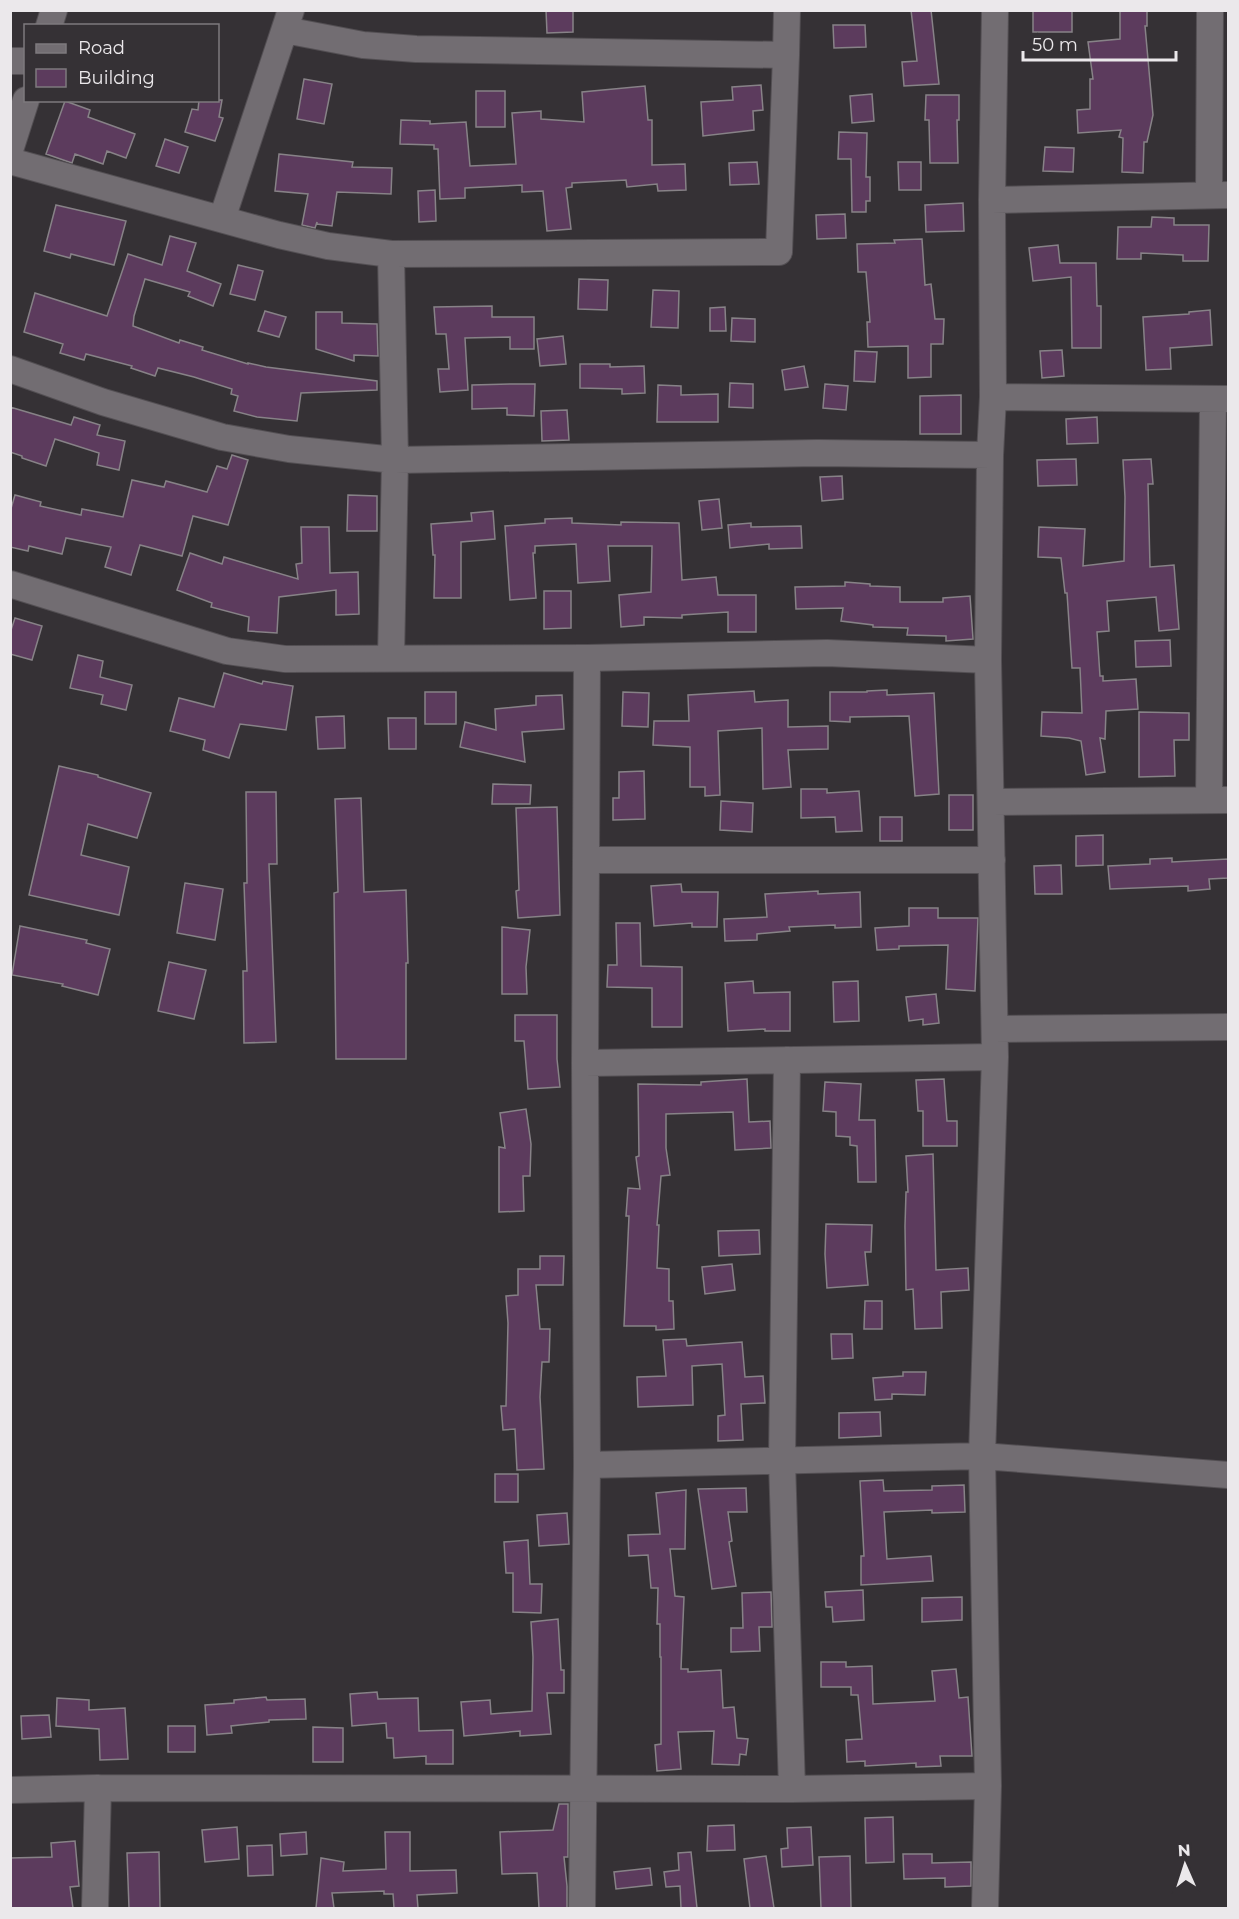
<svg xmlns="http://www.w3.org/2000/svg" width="1239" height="1919" viewBox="0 0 1239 1919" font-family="Montserrat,sans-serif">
  <rect width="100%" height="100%" fill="#353135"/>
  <!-- building -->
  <path fill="#5c3b5d" stroke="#878287" stroke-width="1.5" d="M546 10H573V32L547 33Z
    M911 10H931L939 84 904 86 902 62 917 61Z
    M1033 10H1072V32H1033Z
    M1120 10H1147V26H1145L1153 115 1147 142H1144L1143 173 1122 172 1123 138 1119 137 1121 130 1078 133 1077 110 1090 109V79H1093L1088 42 1120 39Z
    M833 25H865L866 47 834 48Z
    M304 79 332 84 324 124 297 119Z
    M761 85 763 110 753 111 754 130 703 136 701 102 733 100 732 87Z
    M645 86 648 120H652V165L685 164 686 190 658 191 657 184 627 187 626 180 572 183V187L566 188 571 229 547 231 543 191 522 192V185L465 188V198L440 199 438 149H434V145L400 144 401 120 430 121V124L466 122 470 166 516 164 512 113 541 111V119L584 122 582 92Z
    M476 91H505V127H476Z
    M872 94 874 121 852 123 850 96Z
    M926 95H959V120H957L958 163H930L929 120H925Z
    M199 100H222L219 117 223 118 215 141 185 132 192 109 198 110Z
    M65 101 90 110 88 117 135 134 126 158 107 151 103 164 75 154 72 163 46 154Z
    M839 132 867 133 866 177H870V201H866V212H852L851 159H838Z
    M165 139 188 147 179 173 156 166Z
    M1045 147 1074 148 1073 172 1043 171Z
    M279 154 353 162 352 167 392 168 391 194 337 192 332 226 317 224V222L315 228 302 225 308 194 275 191Z
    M757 162 759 184 730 185 729 163Z
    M898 162H921V190H899Z
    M435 190 436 221 419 222 418 191Z
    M963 203 964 231 926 232 925 205Z
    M56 205 126 221 114 265 71 254 70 258 44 251Z
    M845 214 846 238 817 239 816 215Z
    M1152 217 1174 218V225H1209L1208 261H1183V255L1141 253V259H1117L1118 227H1151Z
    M170 236 196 243 187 271 221 284 213 306 188 296 190 292 145 279 134 316 133 326 179 343 180 340 203 347 202 350 248 364V363L266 367 377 381V390L301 393 297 421 257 417 234 411 238 396 231 394 232 389 194 377 158 368 155 376 131 368 132 366 86 354 84 360 60 353 63 344 24 332 35 293 107 316 128 254 162 265Z
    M922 239 925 285 931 284 935 319H944L943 344H931V377L908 378V346L868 347 867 322H870L866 272H858L857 244 895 243 894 240Z
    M1058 245 1060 263H1096L1097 306H1101V348H1072L1071 277 1033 281 1029 248Z
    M238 265 263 271 255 300 230 294Z
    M579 279 608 280 607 310 578 309Z
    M653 290 679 291 678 328 651 327Z
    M492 306V317H534V349H510V337L465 338 468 390 440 392 438 369H449L446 334H436L434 307Z
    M725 307 726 331H710V308Z
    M1210 310 1212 345 1170 348 1171 369 1146 370 1143 317 1189 314V312Z
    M265 311 286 317 279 337 258 331Z
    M316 312H342V323L377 324 378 356 354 355V361L316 349Z
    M732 318 755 319V342L731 341Z
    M563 336 566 364 540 366 537 339Z
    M1062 350 1064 376 1042 378 1040 351Z
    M855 351 877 352 875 382 854 381Z
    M580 364H610V367L644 366 645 393 622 394V389L580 388Z
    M804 366 808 387 785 390 782 370Z
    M730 383 753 384V408L729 407Z
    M513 384H535L534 416 507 415V408L472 409V385Z
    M825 384 848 386 846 410 823 408Z
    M658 385 681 386V395L718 394V422H657Z
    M961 395V434H920V396Z
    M10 407 71 425 74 417 100 425 97 435 125 441 119 470 97 465 99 453 55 439 46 466 22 458V456L10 452Z
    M567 410 569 440 542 441 541 411Z
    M1097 417 1098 443 1067 444 1066 419Z
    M232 455 248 460 228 525 193 516 182 556 140 545 131 575 105 567 111 547 66 538 62 554 29 546 28 551 10 547V512L15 495 41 502 40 506 81 515 82 509 123 517 132 480 164 487 166 481 207 492 217 466 227 469Z
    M1076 459 1077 485 1038 486 1037 460Z
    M1151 459 1153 484H1148L1150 567 1174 565 1179 629 1159 631 1156 597 1107 601 1109 631 1097 632 1100 676H1103V681L1136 679 1138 709 1106 711 1105 739 1100 738 1105 772 1086 775 1081 741 1069 738 1041 736 1042 712 1082 713 1080 668H1072L1067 593H1065L1061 558 1038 557 1039 527 1085 529 1083 566 1124 561 1125 497 1123 460Z
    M842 476 843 499 822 501 820 477Z
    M348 495 377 496V531H347Z
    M719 499 722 528 702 530 699 501Z
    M493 511 495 539 461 542V598H434L435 555H433L431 524 472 521 471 513Z
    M572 518V523L621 525V522L679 523 682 580 716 577 718 595H756V632H728V612L682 615V618L644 617V625L621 627 619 595 651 592 652 546H608L610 581 578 583 576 544 535 546V553H533L536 598 510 600 505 526 545 523V519Z
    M751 523V527L801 526 802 548 769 549V544L730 548 728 525Z
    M301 527H329L330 573 358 572 359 614 336 615V590L279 597 277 633 248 631 249 617 211 607 212 603 177 590 190 553 222 564 224 557 298 579 296 564 302 563Z
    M845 582 870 584V586L900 587V602H943V598L970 596 973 639 946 641V636L907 635 908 628 873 627V625L841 621 843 608 796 609 795 587 845 586Z
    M544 591H571V628L544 629Z
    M15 618 42 626 32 660 10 654V633Z
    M1170 640 1171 666 1136 667 1135 641Z
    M78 655 103 661 100 677 132 685 126 710 101 704 103 695 70 688Z
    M224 673 262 684 263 681 293 686 286 730 240 724 229 758 203 750 205 740 170 731 179 698 214 707Z
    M887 690V695L934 693 939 794 915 796 909 716 850 717V722L830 721V692H867V691Z
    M754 691 755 702 788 700V727L828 726V749L788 750 791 787 763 789 762 728 718 731 720 795 705 796V787H690V747L653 745 654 721H689L688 695Z
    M425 692H456V724H425Z
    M623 692 649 693 648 727 622 726Z
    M562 695 564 729 522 732 525 762 460 747 465 722 496 730 495 709 536 705V696Z
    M1139 712 1189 713V740H1174L1175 776 1139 777Z
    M344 716 345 748 318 749 316 717Z
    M388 718H416V749H389Z
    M59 766 98 775V777L151 793 137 838 88 824 81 855 129 867 119 915 29 895Z
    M644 771 645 819 613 820V798H619V772Z
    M493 784 531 785 530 804H492Z
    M801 789H827V793L859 791 862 831 836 832 835 817 801 818Z
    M246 792H276L277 864H269L276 1042 244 1043 243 971H247L244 883H247Z
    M949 795H973V830H949Z
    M361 798 364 892 406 890 408 963H406V1059H336L334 893 338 892 335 799Z
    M721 801 753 803 752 832 720 830Z
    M557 807 560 915 518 918 516 891 519 890 516 808Z
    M880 817H902V841H880Z
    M1103 835V865L1076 866V836Z
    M1172 858V862L1228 859V878L1209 879 1210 889 1188 891V886L1110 889 1108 866 1150 864V859Z
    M1061 865 1062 894H1035L1034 866Z
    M185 883 223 889 215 940 177 933Z
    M681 884 682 892H718L717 927H692V923L654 926 651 886Z
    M818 891V894L860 892 861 927 835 928V925L789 927 790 931 757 934V940L725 941 724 919 767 917 765 894Z
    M909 908H938V918H978L975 991 946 989 948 945 899 946V949L877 950 875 928 909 926Z
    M616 923H640L641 966 682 967V1027H652V988L607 987 608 965H617Z
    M20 926 87 940 86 943 110 949 98 995 62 986 63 984 12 975Z
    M502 927 530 930 526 967 527 994H502Z
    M169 962 206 970 194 1019 158 1011Z
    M753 981 754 993 790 992V1031H765V1029L728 1031 725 983Z
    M858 981 859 1021 834 1022 833 982Z
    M936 994 939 1023 923 1025V1019L909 1021 906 997Z
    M515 1015H557V1059L560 1087 528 1089 524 1041H515Z
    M747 1079 749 1122 770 1121 771 1148 735 1150 733 1112 666 1114V1148L670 1175 661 1176 657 1225H659L657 1268 669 1269V1301H673L674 1329 656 1330V1326H624L629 1216H626L628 1188 640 1189 636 1157 639 1156 638 1084 701 1085V1082Z
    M944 1079 947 1121H957V1146H923V1111H918L916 1080Z
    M825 1082 861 1084 859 1120H875L876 1182H858L857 1146 850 1145V1137L836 1136V1112L823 1111Z
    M526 1109 531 1144 530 1176H523L524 1211 499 1212V1147L505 1148 500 1113Z
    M933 1154 936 1270 968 1268 969 1290 941 1292 942 1328 915 1329 913 1289 906 1290 905 1226 906 1192H908L906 1156Z
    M826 1224 872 1225 871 1252H865L868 1285 827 1288 825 1254Z
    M759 1230 760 1254 719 1256 718 1231Z
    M540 1256H564L563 1285H536L540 1329H550L549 1362H542L540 1397 544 1469 517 1470 515 1429 503 1430 501 1406H506L508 1323 506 1296 518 1295V1269H540Z
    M732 1264 735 1290 705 1294 702 1267Z
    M865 1301H882V1329H864Z
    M831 1334H852L853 1358 832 1359Z
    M686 1339 687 1346 742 1342 745 1377 763 1376 765 1403 741 1404 743 1440 718 1441V1416L725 1415 722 1364 692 1366 693 1405 638 1407 637 1377 666 1376 663 1340Z
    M903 1372H926L925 1395 892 1394V1399L875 1400 873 1378 903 1376Z
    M880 1412 881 1436 839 1438V1413Z
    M495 1474H518V1502H495Z
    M883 1480 884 1491 932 1490V1486L964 1485 965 1512 932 1513V1510L884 1512 887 1559 931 1556 933 1581 861 1585V1556H864L860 1481Z
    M746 1488 747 1512H728L732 1541 729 1542 736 1586 712 1589 698 1489Z
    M686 1490 685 1549H670L675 1596 684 1597 681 1669H688V1672L721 1670 723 1708 734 1707 737 1738 748 1739 746 1755 740 1754 739 1765 712 1764 714 1731 678 1732 681 1769 657 1771 655 1745 661 1744V1657H660V1624H657L658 1588H651L648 1555 629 1556 628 1535 660 1534 656 1493Z
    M567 1513 569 1544 539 1546 537 1515Z
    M528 1540 530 1584H542L541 1613 513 1612V1573H506L504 1542Z
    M863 1590 864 1620 833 1622 832 1607H826L825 1592Z
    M771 1592 772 1627H759L760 1651 731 1652V1628H743L742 1593Z
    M962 1597V1620L922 1622V1598Z
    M558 1619 561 1670H564V1693H547L551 1734 520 1736V1731L464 1736 461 1702 490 1700 491 1714 532 1711 533 1657 531 1622Z
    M821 1662H846V1667L872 1666 873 1704 935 1701 932 1671 956 1669 959 1698 968 1697 972 1756H940L941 1766 916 1767V1763L865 1766V1761L847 1762 846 1740 862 1739 858 1695H851V1687H821Z
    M377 1692 378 1699 418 1698 419 1731 453 1730V1764H426V1756L394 1758 393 1738H387L386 1723 352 1726 350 1694Z
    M266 1697 267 1700 305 1699 306 1719 269 1720V1722L231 1726 232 1733 207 1735 205 1705 234 1703V1700Z
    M57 1698 89 1700V1710L125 1708 128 1759 100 1760 99 1729 56 1726Z
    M49 1715 51 1737 22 1739 21 1716Z
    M168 1726H195V1752H168Z
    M313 1727 343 1728V1762H313Z
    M559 1804H568V1857H564L567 1886V1908H539L537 1873 502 1874 500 1832 553 1830Z
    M893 1817 894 1862 866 1863 865 1818Z
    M734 1825 735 1850 707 1851 708 1826Z
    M237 1827 239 1859 205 1862 202 1830Z
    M811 1827 813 1865 782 1867 781 1849 788 1848 787 1828Z
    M306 1832 307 1854 281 1856 280 1834Z
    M385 1832H410V1871L456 1870 457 1893 417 1895 418 1908H394L393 1894H384V1891L332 1893 334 1908H316L321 1858 344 1862 343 1871 386 1869Z
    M75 1841 79 1886 70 1887 73 1908H10V1858L52 1857 51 1843Z
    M272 1845 273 1875 248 1876 247 1846Z
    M159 1852 160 1908H129L127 1853Z
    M691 1852 697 1908H681L680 1886 666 1887 664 1872 679 1870 678 1853Z
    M903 1854H932V1863L971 1862V1886L945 1887V1878L904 1879Z
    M766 1856 774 1908H750L744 1859Z
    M850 1856 851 1908H821L819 1857Z
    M650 1868 652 1885 616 1889 614 1872Z"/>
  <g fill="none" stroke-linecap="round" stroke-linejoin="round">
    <!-- minor casing -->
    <g stroke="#534f53" stroke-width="28">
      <path id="minor" d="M49 26 54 10
        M285 30 363 45 416 49 786 55 787 10
        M10 61H26
        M10 150 26 100
        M10 161 279 235 328 246 391 254 779 252 786 55
        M1209 194 1210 10
        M992 200 1228 195
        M222 219 291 10
        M391 254 395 460 391 658
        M10 369 103 402 222 437 289 449 395 460 817 453 990 455
        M993 397 1228 399
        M10 584 227 651 285 659 587 658 827 653 988 660
        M1209 800 1213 399
        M992 802 1228 800
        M587 860H992
        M995 1029 1228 1027
        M787 1060 782 1461 792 1789
        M585 1063 995 1057
        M587 1465 982 1456 1228 1475
        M10 1790 98 1788 792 1789 988 1786
        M95 1908 98 1788
        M582 1908 587 1465 585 1063 587 658
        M985 1908 988 1786 982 1456 995 1057 988 660 990 455 993 397 992 200 995 10"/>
    </g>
    <!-- minor -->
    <use href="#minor" stroke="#726d72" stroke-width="26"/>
  </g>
  <!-- border -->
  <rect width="1239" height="1919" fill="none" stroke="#ebe8eb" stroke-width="24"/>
  <!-- legend -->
  <rect x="24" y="24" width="195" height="78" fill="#353135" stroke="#7e7a7e" stroke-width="1.5"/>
  <rect x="36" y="44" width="30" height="9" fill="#726d72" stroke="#7e7a7e" stroke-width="1.5"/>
  <text x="78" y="54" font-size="18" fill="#ebe8eb">Road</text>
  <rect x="36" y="69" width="30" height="18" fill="#5c3b5d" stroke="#7e7a7e" stroke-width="1.5"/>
  <text x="78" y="84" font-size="18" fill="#ebe8eb">Building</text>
  <!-- north arrow -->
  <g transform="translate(1185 1865) rotate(357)" stroke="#353135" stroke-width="4.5" paint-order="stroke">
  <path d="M0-4.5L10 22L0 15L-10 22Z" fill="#ebe8eb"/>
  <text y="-9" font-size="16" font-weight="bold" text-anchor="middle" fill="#ebe8eb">N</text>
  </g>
  <!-- scale -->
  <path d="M1023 51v9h153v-9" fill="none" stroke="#ebe8eb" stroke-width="3"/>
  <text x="1032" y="51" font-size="18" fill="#ebe8eb" stroke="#353135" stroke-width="4.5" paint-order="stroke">50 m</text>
</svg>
